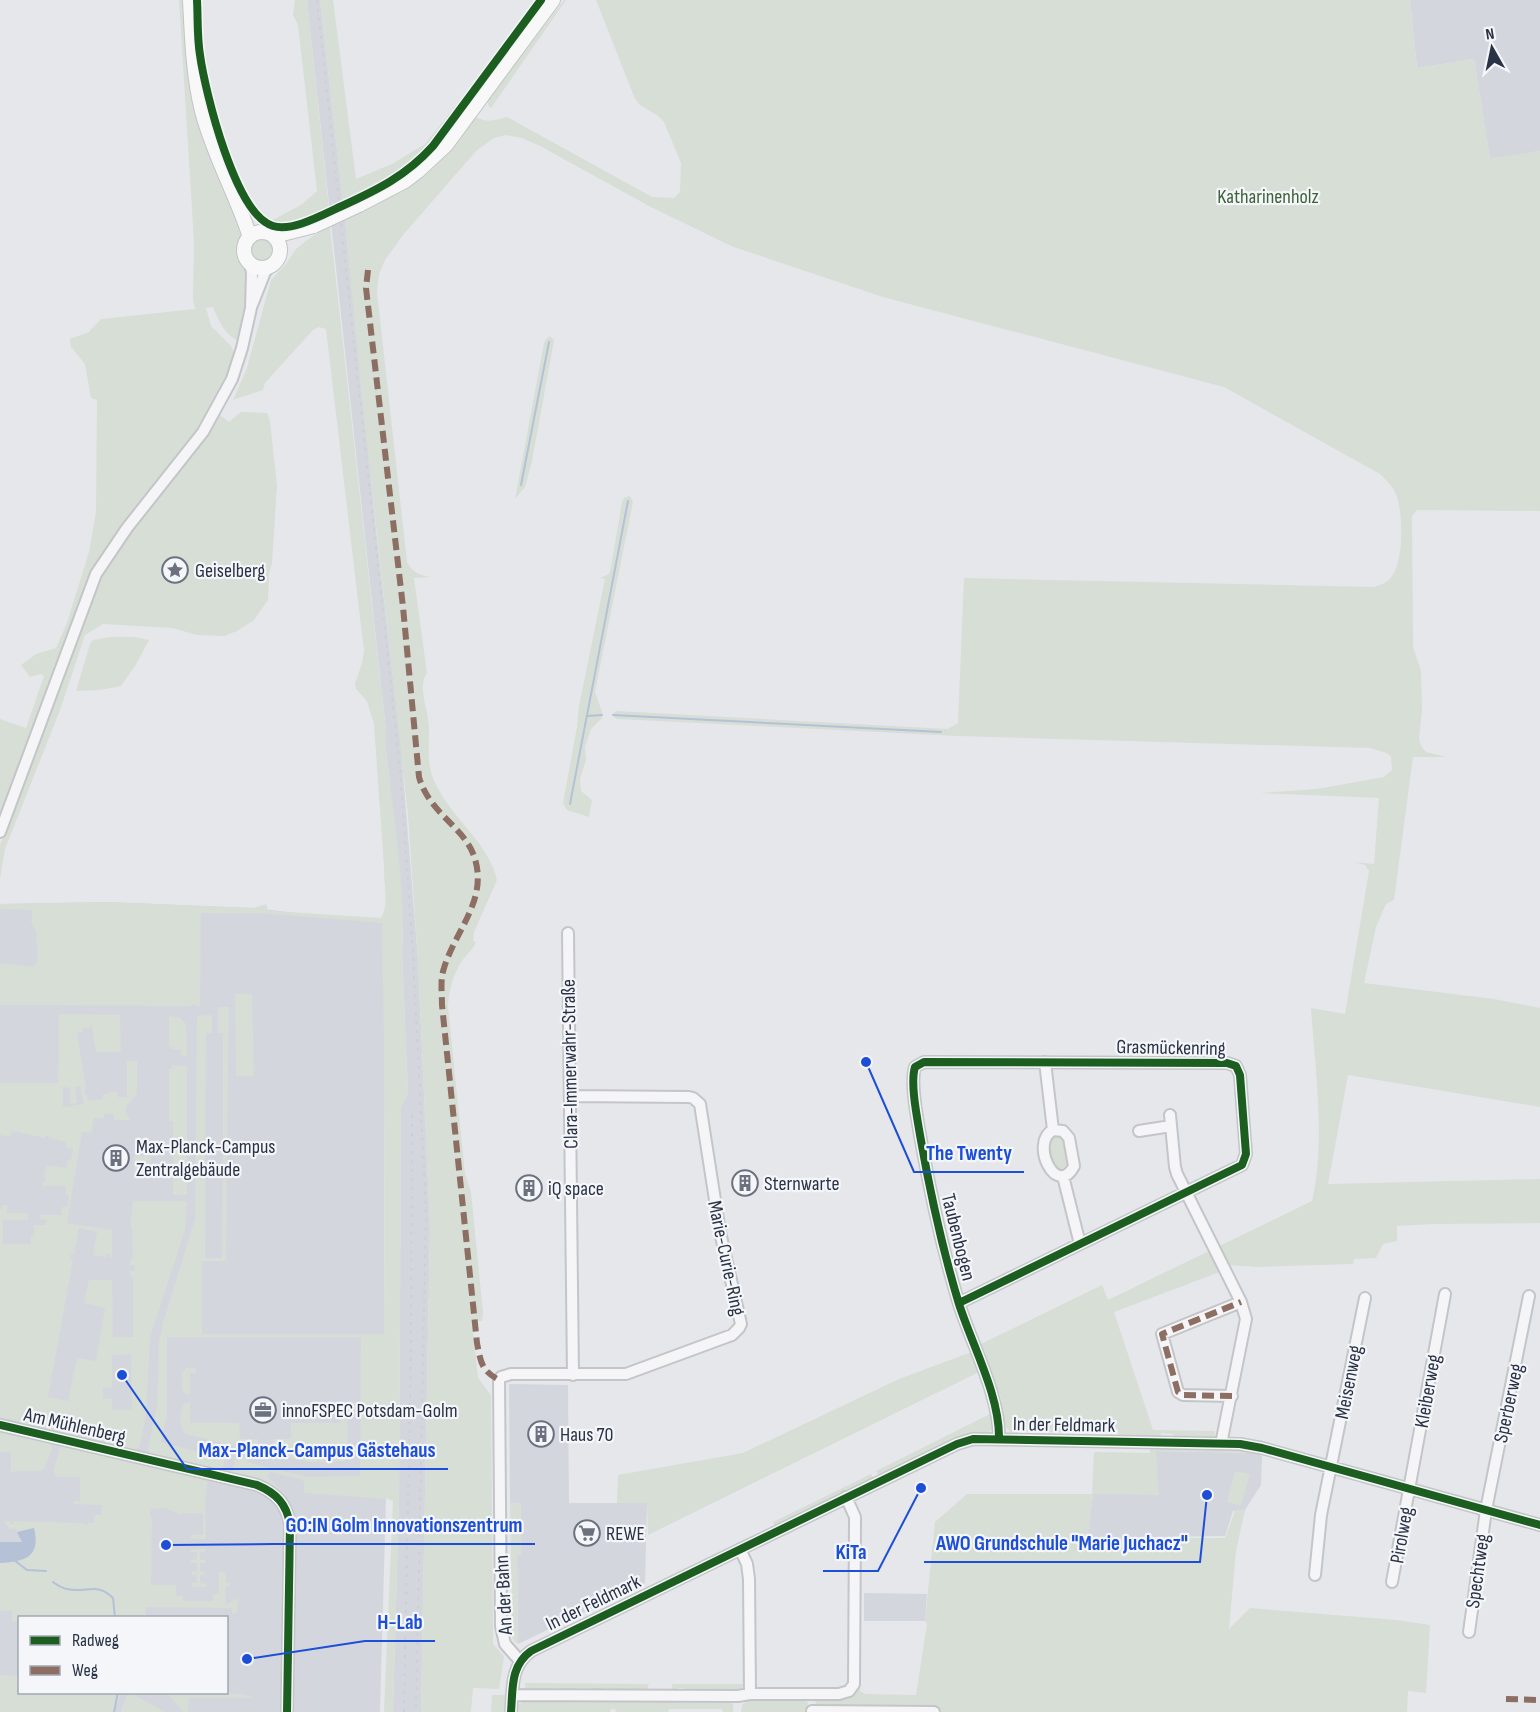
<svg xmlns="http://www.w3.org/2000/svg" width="1540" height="1712" viewBox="0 0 1540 1712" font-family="'Sofia Sans Condensed',sans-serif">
  <rect width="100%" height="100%" fill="#e6e7ea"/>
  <!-- built -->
  <path fill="#d4d6dd" d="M307 0H320L345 220 377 539 401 747 418 960 430 1227 421 1712H393L399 1500 401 1107 408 1094 402 953 403 934 398 862 386 749V731Z
    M1410 0H1540V151L1490 159 1474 59 1417 68Z
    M107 902 254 908 382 923 385 997 384 1334 386 1498 380 1712H164L130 1693 226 1692V1618H20V1692L128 1693 121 1712H0V904Z
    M509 1384 568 1385 569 1503H647L645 1583 518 1644 517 1555H521V1503H510Z
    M1155 1451 1256 1453 1262 1456 1261 1485 1245 1510 1233 1511 1225 1536 1087 1538 1093 1494Z
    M864 1593 927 1594 925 1621H864Z"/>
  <!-- green -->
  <path fill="#d6ded6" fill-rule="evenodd" d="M179 0H184L186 39 243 229C243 236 240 241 239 247 238 258 246 265 248 274 250 284 242 332 238 340 225 336 218 319 213 307L206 308 211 326 231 346 235 354 212 409 229 422 241 412 267 413 270 421 277 486 272 563 269 574 268 600 254 620 237 631 224 636 197 635 172 628 103 624 85 635 60 710 5 849 0 879V845L82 624 0 822V719L26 728 44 676 41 674 30 677 21 665 36 654 56 648 67 623 89 552 96 512 97 400 91 398 85 364 71 347 70 339 89 332 101 319 195 309 193 299 194 242Z
    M295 0H307L329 208 284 224 269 222 301 205 317 191 298 25 293 15Z
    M320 0H333L356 179 392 164 425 144 541 0H549L448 135 423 160 417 158 394 175 343 202Z
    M564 0H566L491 108 489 107 487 101Z
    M596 0H1410L1417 68 1474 59 1490 158 1540 151V511L1417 510 1412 516 1413 647 1421 671 1422 710 1419 738 1421 746 1426 752 1446 757H1413L1394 900 1386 904 1376 927 1364 983 1494 999 1540 1008V1107L1348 1075 1328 1184 1540 1179V1223L1433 1224 1397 1226V1241L1383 1244 1376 1258 1354 1259 1353 1264 1258 1267 1228 1265 1217 1273 1114 1312 1153 1430 1215 1431 1214 1439H1205V1436H1173V1434L1161 1433 1160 1438H1119L1118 1429H1098V1433H1095L1020 1431V1435C1003 1433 1003 1418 998 1404L1002 1401 981 1344 1102 1285 1108 1300 1312 1201C1326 1141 1315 1070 1311 1008L1345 1014 1369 871 1365 865 1354 862 1374 864 1379 798 1260 793 1317 789 1384 777 1392 770 1391 757 1387 753 1370 748 957 736 617 719 614 717V712L617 711 948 729 958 723 964 578 1373 587C1381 585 1387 583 1392 576 1404 559 1403 516 1397 497 1394 487 1387 481 1380 474L1224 387 883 297 731 246 649 206 540 146 522 138 506 135 494 138 477 150 403 235 385 260 379 274 377 292 407 562C413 573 419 575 431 577L414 578 427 673C418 684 426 705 428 718 431 739 425 757 433 778 447 815 488 840 497 880L474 932 473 941 476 942C472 952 467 953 462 961 453 975 449 989 448 1006L465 1174 471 1192 483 1313 482 1321H472L478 1378 491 1395 493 1644 504 1656 499 1689 473 1688 471 1712H421L430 1227 418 960 408 815 360 380 345 220 402 190 474 116C486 123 494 121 507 117L652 197 674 198 680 192 681 163 664 122 657 115 640 105 635 99Z
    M330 227 386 731V749C393 816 406 885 402 953L408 1094 401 1107 399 1500 393 1712H384L393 1501 388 1499 304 1493V1482L301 1479 270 1472 267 1476 287 1496 274 1487 262 1482 260 1479 238 1474 233 1475V1467L236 1458 247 1457V1462L307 1477 360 1476 361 1337H167V1415L161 1442 217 1457 218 1449 224 1452 226 1457 221 1472 218 1469 189 1462 187 1464 182 1461 152 1456 148 1449 157 1405 159 1342 163 1323 195 1219 197 1016 212 1015V1033H206L205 1258H222L223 1147H227L226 1261H202V1334H384L385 1108 382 923 260 913H201L200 1007 192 1004 190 1006 0 1005V963L33 967 38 961 36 931 31 922 33 910 0 909V904L107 902 254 908 266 904 268 910 271 911 381 918C390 903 383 884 384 866L374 724 367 701 356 689 355 684 362 663 364 651 326 329 319 327 313 330 265 383 263 390 233 400 247 368 271 280 286 264 296 249 311 237Z
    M249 250a13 13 0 1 1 26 0a13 13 0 1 1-26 0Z
    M550 336 554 340 553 346 532 461 525 487 515 499 544 343 546 339Z
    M630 496 633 502 595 692 602 712V718L591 729 585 747 586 760 580 779 581 791 592 800 589 817 567 810 563 803 577 727 579 706 605 579 600 578 609 574 611 567 622 502 624 498Z
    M109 637H134L149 640 135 666 121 686 100 690 76 691 90 644 93 640Z
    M235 994H252L254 1076H236Z
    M218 1007H229L227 1138H223V1033H218Z
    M59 1014 120 1015 121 1052H96L92 1027 83 1028V1032L77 1033 86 1089 84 1090 85 1095H87L88 1101 103 1099V1094L117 1091 118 1097H127V1061H137V1094L126 1107V1114L131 1120H114V1114H104V1118H94L91 1133 82 1132 67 1223 112 1230V1258H110L111 1254H107L106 1257 93 1255 97 1232 79 1228 74 1254H71L70 1259 73 1260 48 1397 68 1401 77 1358 96 1361 105 1308 84 1303 89 1280H112L113 1337H133V1277L130 1276V1271H135V1266L130 1265V1259H133L132 1227 130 1226 133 1201H187L185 1230 150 1337 146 1414 140 1446 135 1450 96 1442 94 1438 80 1435 77 1436 30 1424 26 1427 20 1425 18 1421 0 1417V1209H2V1205H7V1213H28V1220H3V1244H31V1236H34V1225H45L47 1220 40 1219V1215H61L62 1207H68L69 1195H66V1186H42L43 1182H46V1179L44 1178 46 1165 66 1168 68 1160H71L73 1149 66 1147V1142L49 1138V1136L45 1135V1138L12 1131 11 1137 0 1135V1083H58ZM80 1086 84 1104 63 1107V1087L70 1088V1104L77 1103 75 1087ZM131 1354 132 1410H112V1399H103V1387L112 1388V1355Z
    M169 1016 180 1018 186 1024 187 1056H181V1050L172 1049V1047H169Z
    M172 1065 187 1066V1195H173V1121H169V1069H172Z
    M1051 1135H1063L1071 1164 1063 1172 1051 1164 1048 1138Z
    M134 1156H150V1177H134Z
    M969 1353 978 1356 983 1370 648 1535 647 1503H617L618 1475 743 1453 899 1379Z
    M186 1368H196V1373H190V1394L184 1393 182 1389V1373Z
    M190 1402V1423H239L240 1439H258V1451L185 1434C179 1427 179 1411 184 1404Z
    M340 1402 347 1407 348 1455 344 1461 309 1462 273 1454V1439H291V1423H340Z
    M996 1411V1425L987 1434 961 1437 879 1475 876 1471Z
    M0 1433 50 1443 52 1449 44 1469 41 1471H14L13 1473H11V1452H0Z
    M61 1444 163 1468 165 1471 179 1474 182 1472 188 1476 202 1479 208 1478 205 1503 206 1539H191V1535H203V1513H183L181 1515 166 1508 150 1509V1517L152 1518 151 1585H176V1596H183V1601H213V1595L219 1594V1571L226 1573V1582L231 1584 225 1588 226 1605 238 1598 237 1612 232 1614V1608L146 1607V1617L20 1618 19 1621H12V1611H0V1563L8 1562 34 1528 17 1532 15 1528 10 1530 4 1521H11V1524H14V1521L84 1523V1525H87L88 1523H94V1515H101L102 1505 74 1504V1501H80V1477H55V1473H53Z
    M1150 1446H1161V1449H1205L1206 1446 1240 1447 1262 1452V1456L1256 1453 1156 1451 1159 1495 1093 1494 1088 1538H1225L1235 1511 1245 1510 1236 1551 1229 1629 1250 1608 1396 1620 1430 1625 1426 1693 1408 1691 1407 1712H933L820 1708 815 1702 820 1697 857 1685H860V1691L865 1694 916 1695 927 1624 925 1621 935 1522 967 1494H1092L1094 1452 1150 1453Z
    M1235 1471 1250 1474 1241 1506 1227 1502Z
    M871 1474 873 1478 775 1526 773 1522Z
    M510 1503H521V1555H517L518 1644C509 1638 509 1625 512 1616Z
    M191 1549H205V1552H200V1559L205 1560V1563H200V1571L205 1572V1575H200V1583L206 1584V1587H192V1583H197V1575H192L191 1572 197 1571V1563H191V1560L197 1559V1552H191Z
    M0 1675 19 1676 20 1692 121 1693 114 1712H0Z
    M525 1683 649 1684 646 1692H639L637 1689H621L619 1692H616L614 1689 605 1688 603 1692H592L590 1688H575L571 1692H567L563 1688H550L547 1691H543L540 1688H531L526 1691Z
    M672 1684H743L745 1685 738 1691 704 1692 702 1689H694L692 1692H686L685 1688H677L673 1692Z
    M201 1692 243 1694 255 1698H277H189L188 1712H183L167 1693Z
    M128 1693H131L165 1712H121Z
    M492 1695H506L504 1712H491Z
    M528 1699 729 1700 733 1705V1712H723L722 1709H669L668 1712H616L615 1709H611L610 1712H515L519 1704Z
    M805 1699 808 1703 809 1712H741L742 1705 749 1700Z"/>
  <!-- water -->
  <path fill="#b4c1d6" d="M34 1528C41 1556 26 1562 0 1563V1542H22L17 1532Z"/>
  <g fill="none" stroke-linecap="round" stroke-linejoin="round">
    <!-- stream -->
    <path stroke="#b4c1d6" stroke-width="2" d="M521 485 549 342
      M613 715 941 732
      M587 716 602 715
      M570 804 628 501
      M14 1560 27 1570 46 1571
      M53 1582C57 1585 62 1588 67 1589 86 1594 96 1581 113 1598L115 1618
      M114 1712 118 1692"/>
    <!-- minor casing -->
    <g stroke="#c4c5c8" stroke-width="14">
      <path id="minor" d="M252 305 265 272 271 265
        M0 832 96 574 127 528 203 432 232 379 242 348 251 308 252 273 250 263
        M568 933 573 1375
        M1045 1062 1053 1130
        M1170 1115 1175 1167 1177 1174 1241 1302 1246 1319 1221 1444
        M1053 1130 1063 1131 1069 1138 1074 1166C1057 1199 1029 1143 1053 1130Z
        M1139 1131 1171 1126
        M1063 1176 1080 1244
        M959 1303 1242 1165 1246 1154 1240 1075 1236 1066 1227 1063 924 1062 915 1067C910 1083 917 1117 920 1135 930 1192 942 1248 959 1304 972 1345 1000 1396 999 1439
        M1232 1396 1183 1395 1178 1392 1162 1334 1241 1302
        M0 1425 257 1485C276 1493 287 1504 290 1525L287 1712
        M740 1549 747 1564 749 1579 750 1694
        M1315 1575 1321 1515 1365 1298
        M1392 1582 1445 1294
        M1469 1632 1486 1510 1529 1296
        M520 1661 505 1644 501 1626 499 1380 501 1377 511 1374H626L732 1335 739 1328 741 1324 720 1232 700 1104 693 1098 689 1097 570 1096
        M512 1695 738 1696 750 1694H839L849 1691 854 1684 855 1523V1517L846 1497
        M812 1711 934 1712
        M511 1712C513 1689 510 1666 531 1651L957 1444 973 1439 1240 1444 1262 1448 1540 1525"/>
    </g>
    <!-- major casing -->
    <g stroke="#c2c4c8" stroke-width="16">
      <path id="major" d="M190 0C192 37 193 75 202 111 213 154 236 194 250 237
        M359 205 405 181 418 171 446 145 553 0
        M244 250a18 18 0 1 1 36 0a18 18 0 1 1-36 0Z
        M274 236 314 226"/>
    </g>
    <!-- minor -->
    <use href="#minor" stroke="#f5f5f7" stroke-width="10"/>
    <!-- major -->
    <use href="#major" stroke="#f8f8f8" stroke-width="14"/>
    <!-- rail -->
    <path stroke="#cecfd2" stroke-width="2" stroke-dasharray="3 6" stroke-linecap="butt" d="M317 0 400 770 413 954 426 1213 416 1712
      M404 1712 411 1347 412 1114"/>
    <!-- major-bridge casing -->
    <g stroke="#c2c4c8" stroke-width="16" stroke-linecap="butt">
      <path id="major-bridge" d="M314 226 359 205"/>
    </g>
    <!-- major-bridge -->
    <use href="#major-bridge" stroke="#f8f8f8" stroke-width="14"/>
    <!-- quiet -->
    <path stroke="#8d6e63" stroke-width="6" stroke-dasharray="12 6" stroke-linecap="butt" d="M368 270 366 288 403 607 419 777C429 813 464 827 474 856 489 899 456 929 444 968 440 980 442 992 442 1005L477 1343C481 1363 481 1370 499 1380
      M1232 1396 1183 1395 1178 1392 1162 1334 1241 1302
      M1506 1699 1540 1700"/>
    <!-- cycleway casing -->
    <g stroke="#f4f6f9" stroke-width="11">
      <path id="cycleway" d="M197 0C198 18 197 37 200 55 205 91 235 215 273 226 293 232 324 214 342 206 377 190 406 176 433 146L541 0
        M959 1303 1242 1165 1246 1154 1240 1075 1236 1066 1227 1063 924 1062 915 1067C910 1083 917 1117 920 1135 930 1192 942 1248 959 1304 972 1345 1000 1396 999 1439
        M0 1425 257 1485C276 1493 287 1504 290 1525L287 1712
        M511 1712C513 1689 510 1666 531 1651L957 1444 973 1439 1240 1444 1262 1448 1540 1525"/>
    </g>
    <!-- cycleway -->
    <use href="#cycleway" stroke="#1b5e20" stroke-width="8"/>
  </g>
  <!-- icons -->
  <defs>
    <g id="sight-ring" transform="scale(1.35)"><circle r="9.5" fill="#f4f6f9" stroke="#6c717f" stroke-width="1.5"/><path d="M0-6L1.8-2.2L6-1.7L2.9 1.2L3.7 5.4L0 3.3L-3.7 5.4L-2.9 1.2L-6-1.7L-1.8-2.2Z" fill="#6c717f"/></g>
    <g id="building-ring" transform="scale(1.35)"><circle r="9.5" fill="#f4f6f9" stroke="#6c717f" stroke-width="1.5"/><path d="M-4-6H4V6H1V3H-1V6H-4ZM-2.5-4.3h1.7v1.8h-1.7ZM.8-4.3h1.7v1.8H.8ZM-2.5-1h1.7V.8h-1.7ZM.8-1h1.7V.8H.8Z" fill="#6c717f"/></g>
    <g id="office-ring" transform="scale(1.35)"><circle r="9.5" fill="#f4f6f9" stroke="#6c717f" stroke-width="1.5"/><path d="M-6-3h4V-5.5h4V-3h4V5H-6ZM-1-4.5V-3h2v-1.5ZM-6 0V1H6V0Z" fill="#6c717f"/></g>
    <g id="supermarket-ring" transform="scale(1.35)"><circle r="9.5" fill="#f4f6f9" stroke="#6c717f" stroke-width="1.5"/><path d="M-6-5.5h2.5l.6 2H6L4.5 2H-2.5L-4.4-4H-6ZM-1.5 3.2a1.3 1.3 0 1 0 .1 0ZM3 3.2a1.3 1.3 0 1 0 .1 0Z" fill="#6c717f"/></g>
  </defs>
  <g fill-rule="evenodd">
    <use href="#sight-ring" x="175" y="570"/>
    <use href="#building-ring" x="116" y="1158"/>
    <use href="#building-ring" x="745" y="1183"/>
    <use href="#building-ring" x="529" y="1188"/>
    <use href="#office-ring" x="263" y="1410"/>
    <use href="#building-ring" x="541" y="1434"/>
    <use href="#supermarket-ring" x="587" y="1533"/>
  </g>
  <g text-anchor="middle" stroke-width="4.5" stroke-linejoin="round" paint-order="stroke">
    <!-- park labels -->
    <g font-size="20" fill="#3c6237" stroke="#f4f6f9">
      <text x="1268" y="203">Katharinenholz</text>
    </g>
    <!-- poi labels -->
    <g font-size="20" fill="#2a3245" stroke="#f4f6f9" text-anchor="start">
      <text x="195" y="577">Geiselberg</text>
      <text x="136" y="1153">Max-Planck-Campus<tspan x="136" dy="23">Zentralgebäude</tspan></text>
      <text x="764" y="1190">Sternwarte</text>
      <text x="548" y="1195">iQ space</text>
      <text x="282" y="1417">innoFSPEC Potsdam-Golm</text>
      <text x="560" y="1441">Haus 70</text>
      <text x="606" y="1540">REWE</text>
    </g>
    <!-- street labels -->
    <g font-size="20" fill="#2a3245" stroke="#f4f6f9">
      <text transform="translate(1171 1047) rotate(1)" y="7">Grasmückenring</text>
      <text transform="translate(569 1064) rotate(-91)" y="7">Clara-Immerwahr-Straße</text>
      <text transform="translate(959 1237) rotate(76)" y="7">Taubenbogen</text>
      <text transform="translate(727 1258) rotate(78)" y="7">Marie-Curie-Ring</text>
      <text transform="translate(1348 1382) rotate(-79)" y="7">Meisenweg</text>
      <text transform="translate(1427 1391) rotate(-80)" y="7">Kleiberweg</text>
      <text transform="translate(1508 1403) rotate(-78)" y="7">Sperberweg</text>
      <text transform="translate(1064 1424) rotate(1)" y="7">In der Feldmark</text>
      <text transform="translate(75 1425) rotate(13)" y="7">Am Mühlenberg</text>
      <text transform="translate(1401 1535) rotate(-80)" y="7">Pirolweg</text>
      <text transform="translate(1477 1571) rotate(-82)" y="7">Spechtweg</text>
      <text transform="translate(503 1595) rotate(-93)" y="7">An der Bahn</text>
      <text transform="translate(593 1602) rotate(-26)" y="7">In der Feldmark</text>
    </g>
  </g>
  <!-- callouts -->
  <path fill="none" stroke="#1d4ed8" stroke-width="2" d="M866 1062L914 1172H1024M122 1375L187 1469H448M166 1545L274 1544H535M1207 1495L1200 1562H924M921 1488L878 1571H823M247 1659L365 1641H435"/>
  <g fill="#1d4ed8" stroke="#f4f6f9" stroke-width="2">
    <circle cx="866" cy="1062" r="6"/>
    <circle cx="122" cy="1375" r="6"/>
    <circle cx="166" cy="1545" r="6"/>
    <circle cx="1207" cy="1495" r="6"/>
    <circle cx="921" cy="1488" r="6"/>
    <circle cx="247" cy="1659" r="6"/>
  </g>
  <g font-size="21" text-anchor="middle" font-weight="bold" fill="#1d4ed8" stroke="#f4f6f9" stroke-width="4.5" stroke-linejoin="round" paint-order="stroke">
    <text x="969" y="1160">The Twenty</text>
    <text x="317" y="1457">Max-Planck-Campus Gästehaus</text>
    <text x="404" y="1532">GO:IN Golm Innovationszentrum</text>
    <text x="1062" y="1550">AWO Grundschule "Marie Juchacz"</text>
    <text x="851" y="1559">KiTa</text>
    <text x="400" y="1629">H-Lab</text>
  </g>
  <!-- legend -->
  <rect x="18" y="1616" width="210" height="78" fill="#f4f6f9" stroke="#a3a8b1" stroke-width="1.5"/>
  <rect x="30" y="1636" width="30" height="9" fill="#1b5e20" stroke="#a3a8b1" stroke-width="1.5"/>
  <text x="72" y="1646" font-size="18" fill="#2a3245">Radweg</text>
  <rect x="30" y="1666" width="30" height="9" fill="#8d6e63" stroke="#a3a8b1" stroke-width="1.5"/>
  <text x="72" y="1676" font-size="18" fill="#2a3245">Weg</text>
  <!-- north arrow -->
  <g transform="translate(1492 48) rotate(351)" stroke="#f4f6f9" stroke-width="4.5" paint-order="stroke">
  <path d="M0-4.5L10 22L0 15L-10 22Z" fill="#2a3245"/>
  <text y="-9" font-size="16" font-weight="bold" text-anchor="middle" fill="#2a3245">N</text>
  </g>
</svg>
